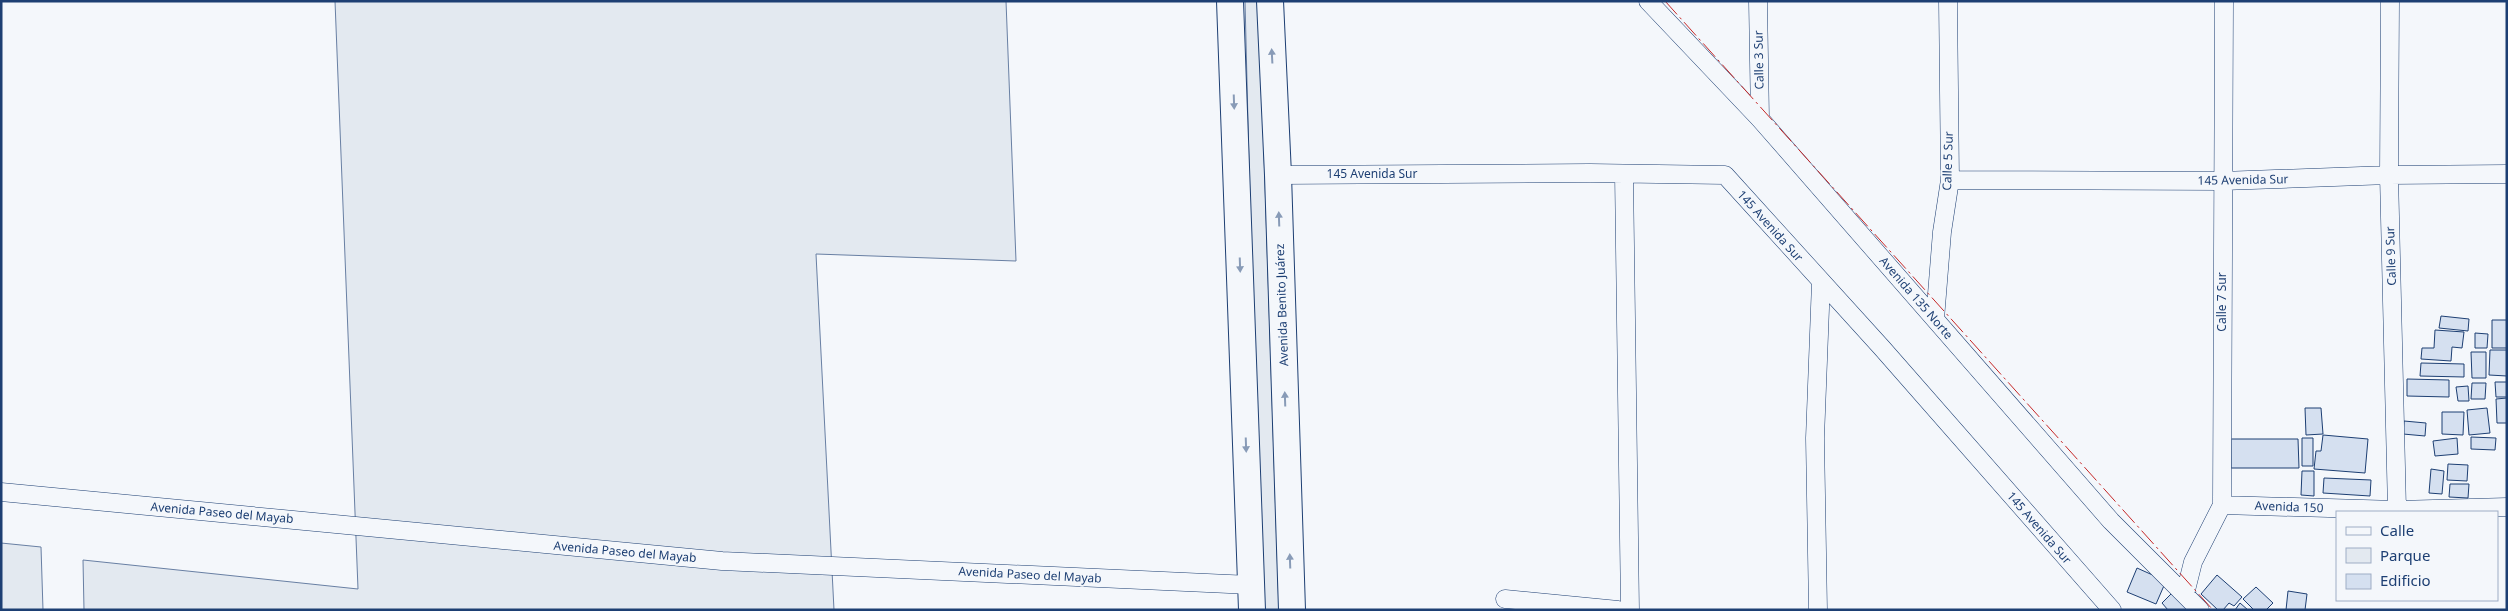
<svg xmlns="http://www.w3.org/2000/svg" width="2508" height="611" viewBox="0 0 2508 611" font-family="'Noto Sans',sans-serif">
  <rect width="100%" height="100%" fill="#f4f7fb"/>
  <!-- green -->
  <path fill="#e3e9f0" stroke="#687fa3" d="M335 1H1006L1016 261 816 254 834 610H84L83 560 358 589Z
    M1245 1H1259L1279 610H1264L1253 325Z
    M1 543 41 547 43 610H1Z"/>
  <!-- building -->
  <path fill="#d5e0f0" stroke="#1d3f73" d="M2441 316 2469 319 2468 331 2439 328Z
    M2492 320H2507V348H2492Z
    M2435 330 2464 332 2462 348 2452 347 2451 361 2421 359 2422 348H2434Z
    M2475 333 2488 334 2487 348H2475Z
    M2490 350H2507V376L2489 375Z
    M2471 352H2486V378H2472Z
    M2421 363 2464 364V377L2420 376Z
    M2407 379 2449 380V397L2407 396Z
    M2495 382H2507V397H2496Z
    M2472 383H2486L2485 399H2471Z
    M2468 386 2469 401H2458L2456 387Z
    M2507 398V423H2497L2496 399Z
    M2305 408H2321L2323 434 2306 435Z
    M2487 408 2490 433 2469 435 2467 410Z
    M2442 412H2464L2463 435 2442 434Z
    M2404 421 2426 423 2425 436 2403 434Z
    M2323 435 2368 439 2365 473 2314 469 2316 451H2321Z
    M2471 437 2496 438 2495 450 2471 449Z
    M2302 438H2313V466H2302Z
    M2457 438 2458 454 2435 456 2433 441Z
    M2231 439H2298L2299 468H2231Z
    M2448 464 2468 465 2467 481 2447 480Z
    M2431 469 2444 471 2442 494 2429 493Z
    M2302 471H2314V496L2301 495Z
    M2324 478 2371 480 2370 496 2323 493Z
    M2450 484H2469L2468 498 2449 497Z
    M2137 568 2166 581 2156 604 2127 592Z
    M2217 575 2242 597 2234 606 2229 603 2223 610H2218L2201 594Z
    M2256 587 2273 603 2266 610H2254L2243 599Z
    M2288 591 2307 594 2305 610H2286Z
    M2173 592 2191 610H2168L2162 603Z
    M2240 603 2248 610H2235Z"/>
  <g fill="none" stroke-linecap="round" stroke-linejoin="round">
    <!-- street casing -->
    <g stroke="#1d3f73" stroke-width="19">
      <path id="street" d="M1648 1 1760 119 2111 521 2200 610
        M1758 1 1760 119
        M2390 1 2389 175 2397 510
        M1624 174 1630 610
        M1278 175 1590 173 1725 175 1882 348 2112 610
        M1950 180 2222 181 2389 175 2507 174
        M1935 319 1942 232 1950 180 1948 1
        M1 492 722 561 1251 585
        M2222 505 2397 510 2507 507
        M2185 594 2193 562 2222 505 2224 1
        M1505 599 1618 610
        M1818 610 1815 438 1821 282"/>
    </g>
    <!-- secondary casing -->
    <g stroke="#1d3f73" stroke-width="28">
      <path id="secondary" d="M1230 1 1252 610
        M1270 1 1278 175 1292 610"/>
    </g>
    <!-- street -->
    <use href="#street" stroke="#f4f7fb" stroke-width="18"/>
    <!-- secondary -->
    <use href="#secondary" stroke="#f4f7fb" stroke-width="26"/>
    <!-- power -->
    <path stroke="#c62828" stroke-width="1" stroke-dasharray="18 4 2.5 4" stroke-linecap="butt" d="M1665 1 2213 610"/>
  </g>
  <!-- one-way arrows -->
  <defs><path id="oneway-solid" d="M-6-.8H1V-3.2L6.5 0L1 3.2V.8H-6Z" transform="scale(1.25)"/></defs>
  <g fill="#889bb7">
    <use href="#oneway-solid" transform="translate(1272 56) rotate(-93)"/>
    <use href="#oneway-solid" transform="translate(1234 102) rotate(88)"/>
    <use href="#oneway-solid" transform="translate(1279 219) rotate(-92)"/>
    <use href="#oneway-solid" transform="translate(1240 265) rotate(88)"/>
    <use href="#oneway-solid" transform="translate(1285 399) rotate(-92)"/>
    <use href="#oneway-solid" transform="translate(1246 445) rotate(88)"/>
    <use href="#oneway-solid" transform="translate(1290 561) rotate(-92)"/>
  </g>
  <g text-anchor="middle" stroke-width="4" stroke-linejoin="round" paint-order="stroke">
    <!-- street labels -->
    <g font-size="12" fill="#1d3f73" stroke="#f4f7fb">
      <text transform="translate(1759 60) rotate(-91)" y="4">Calle 3 Sur</text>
      <text transform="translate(1948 161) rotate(-88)" y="4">Calle 5 Sur</text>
      <text x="1372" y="178">145 Avenida Sur</text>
      <text transform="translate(2243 180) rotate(-1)" y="4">145 Avenida Sur</text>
      <text transform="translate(1770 226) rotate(48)" y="4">145 Avenida Sur</text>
      <text transform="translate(2391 256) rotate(-92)" y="4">Calle 9 Sur</text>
      <text transform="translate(1916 298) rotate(49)" y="4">Avenida 135 Norte</text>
      <text transform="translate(2222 302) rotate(-90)" y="4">Calle 7 Sur</text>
      <text transform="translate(1282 305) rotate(-92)" y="4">Avenida Benito Juárez</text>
      <text transform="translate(2289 507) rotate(2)" y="4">Avenida 150</text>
      <text transform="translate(222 513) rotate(5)" y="4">Avenida Paseo del Mayab</text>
      <text transform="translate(2039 528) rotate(49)" y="4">145 Avenida Sur</text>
      <text transform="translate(625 552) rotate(5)" y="4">Avenida Paseo del Mayab</text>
      <text transform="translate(1030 575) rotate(3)" y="4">Avenida Paseo del Mayab</text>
    </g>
  </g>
  <!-- border -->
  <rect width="2508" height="611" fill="none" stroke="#1d3f73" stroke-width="5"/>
  <!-- legend -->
  <rect x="2336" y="511" width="162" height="90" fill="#f4f7fb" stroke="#9eadc5"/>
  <rect x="2346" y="527" width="25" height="8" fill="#f4f7fb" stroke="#9eadc5"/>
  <text x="2380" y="536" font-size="15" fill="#1d3f73">Calle</text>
  <rect x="2346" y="548" width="25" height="15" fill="#e3e9f0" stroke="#9eadc5"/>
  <text x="2380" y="561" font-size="15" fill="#1d3f73">Parque</text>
  <rect x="2346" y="574" width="25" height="15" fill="#d5e0f0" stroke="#9eadc5"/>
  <text x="2380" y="586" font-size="15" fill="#1d3f73">Edificio</text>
</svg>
